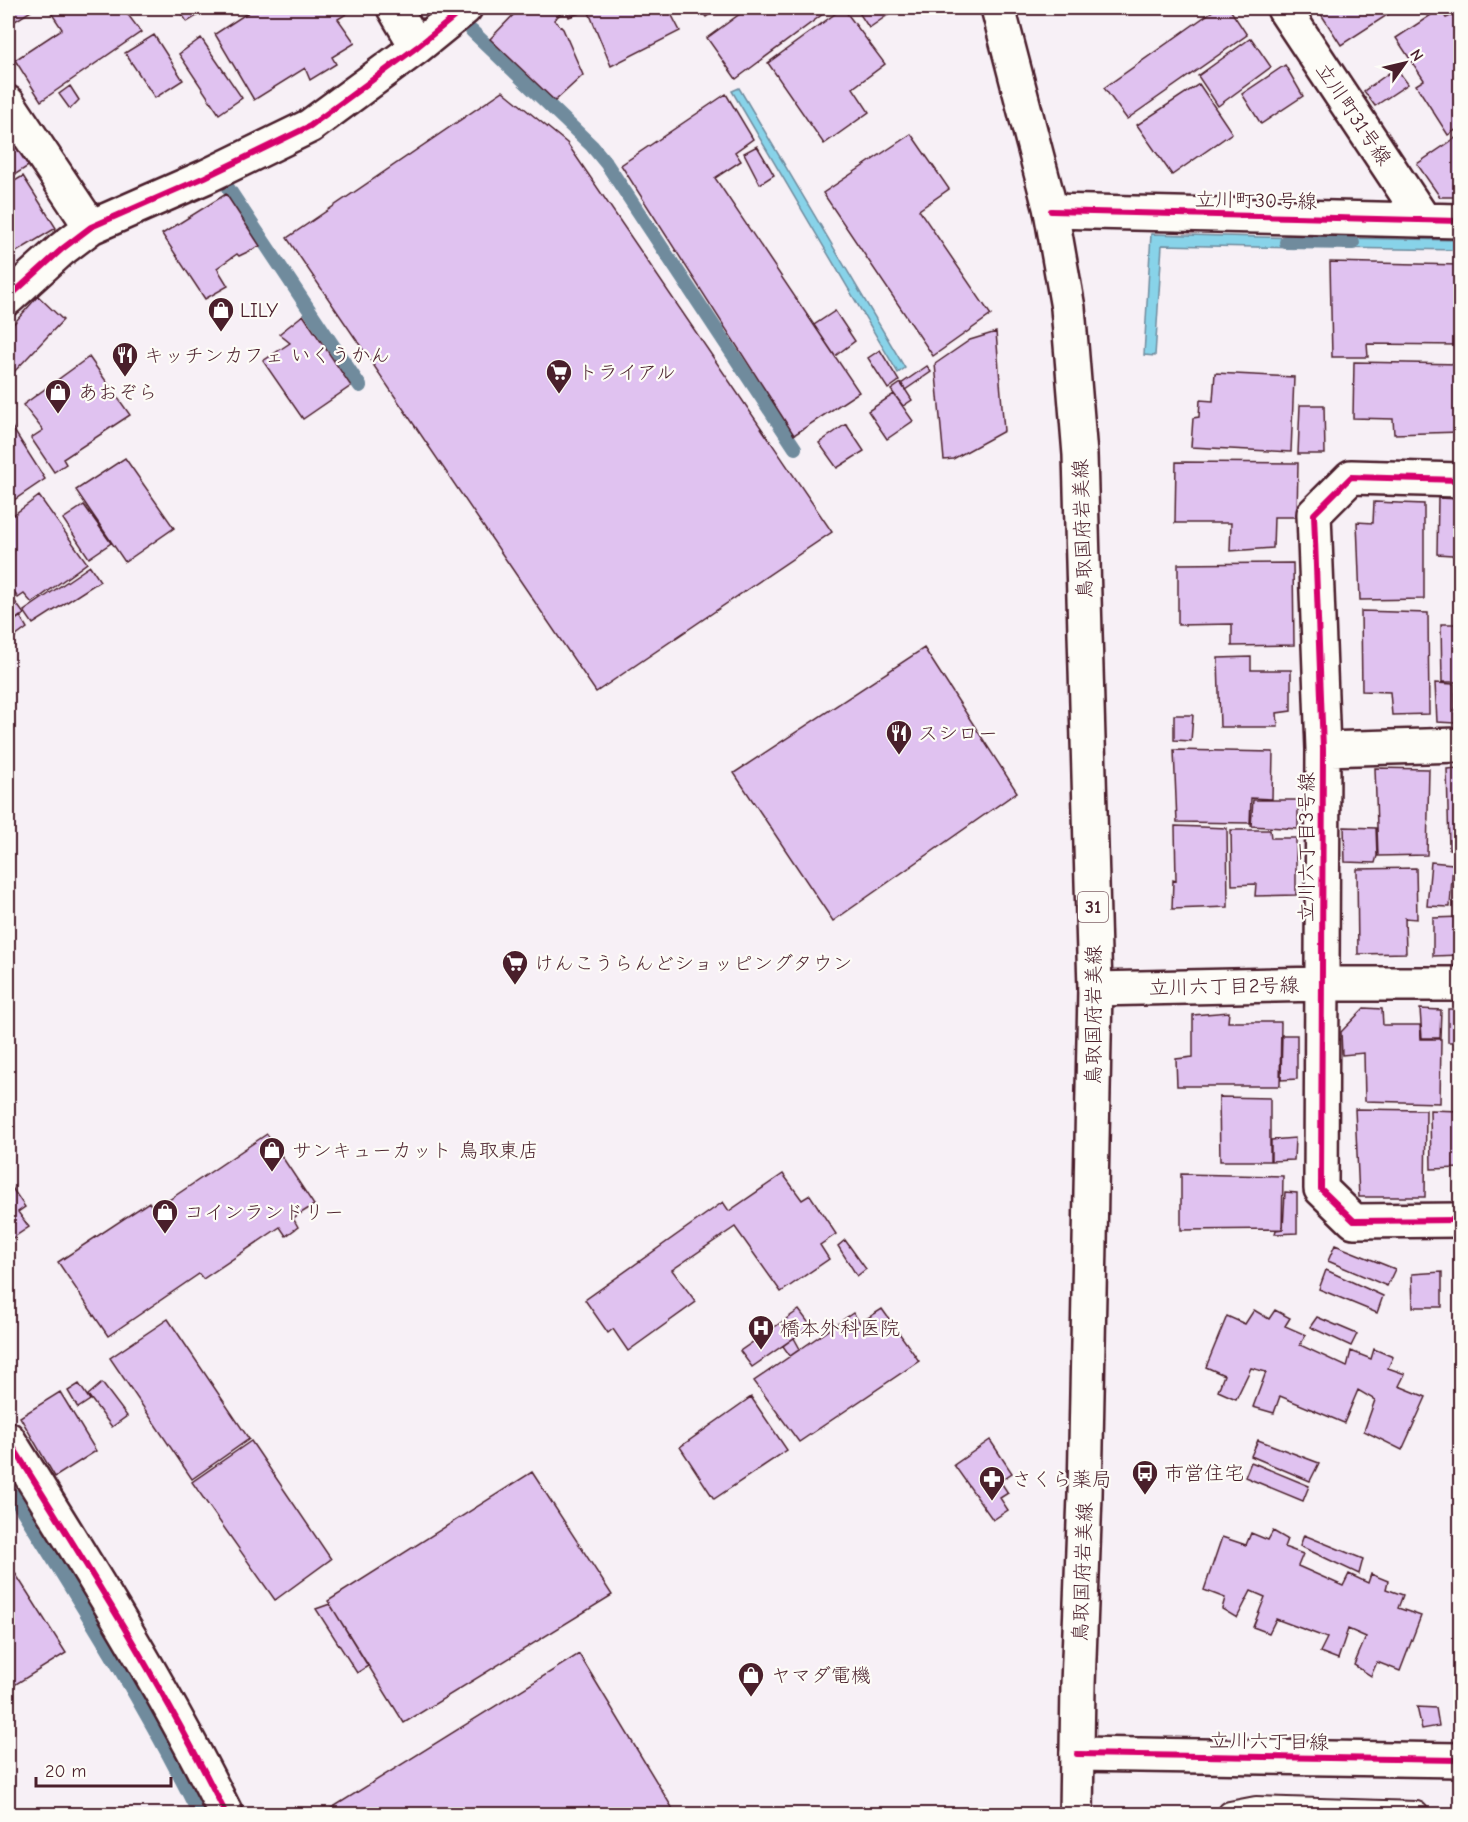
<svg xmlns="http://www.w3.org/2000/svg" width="1468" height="1822" viewBox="0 0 1468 1822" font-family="'Comic Neue','Klee One',sans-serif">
  <rect width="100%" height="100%" fill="#f7f0f6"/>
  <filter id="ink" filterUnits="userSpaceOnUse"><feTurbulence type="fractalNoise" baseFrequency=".0167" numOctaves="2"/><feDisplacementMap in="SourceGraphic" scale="12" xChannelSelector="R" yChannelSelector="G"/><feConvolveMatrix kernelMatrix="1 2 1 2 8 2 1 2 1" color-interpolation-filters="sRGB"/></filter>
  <g filter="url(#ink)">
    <!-- water -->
    <path fill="#88d3e9" stroke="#6f8b9d" stroke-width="1.5" d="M739 88 905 368 898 373 732 91Z
      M1151 234 1302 238 1304 248 1162 245 1155 356 1144 355Z
      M1335 238 1460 240V250L1335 248Z"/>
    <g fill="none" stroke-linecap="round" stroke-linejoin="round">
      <!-- stream -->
      <path stroke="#6f8b9d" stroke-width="14" d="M472 31 592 146 606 163 795 448
        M228 188 360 386
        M1286 242 1353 243
        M13 1495C78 1599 145 1704 199 1814"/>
    </g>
    <!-- building -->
    <path fill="#e0c2f0" stroke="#4a1f2b" stroke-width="1.5" d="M8 8H36L12 23 8 16Z
      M48 8H123L141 32 41 101 15 60 62 29Z
      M178 8H210L187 22Z
      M255 8H356L338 19 355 43 332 57 336 64 310 80 305 68 254 100 215 34Z
      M520 8H541L543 9 554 8 560 14 554 20 563 29 583 75 555 101 490 39Z
      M567 8H668L680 31 611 66 588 10 569 17Z
      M699 8H719L706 17Z
      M748 8H831L736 79 707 38Z
      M843 8 885 64 853 88 869 112 824 144 768 63Z
      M856 8H898L869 28Z
      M1217 8H1229L1247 35 1127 119 1104 88Z
      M1317 8H1398L1341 45Z
      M1440 9 1446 18 1453 15 1460 26V127L1448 135 1416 85 1424 80 1396 38Z
      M154 35 183 80 155 98 125 53Z
      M201 38 242 98 219 114 179 54Z
      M1251 38 1271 67 1218 106 1198 76Z
      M1285 65 1303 96 1261 124 1242 94Z
      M1396 68 1408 84 1375 106 1364 91Z
      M1199 84 1232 133 1172 175 1137 125Z
      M70 86 79 100 70 109 59 94Z
      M503 91 567 143 832 532 596 692 287 238Z
      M726 94 753 139 735 152 741 161 715 178 859 392 794 435 621 165Z
      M8 130 30 165 8 179Z
      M911 134 949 189 919 210 991 315 933 356 823 193Z
      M1460 135V197H1440L1417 164Z
      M757 146 774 175 760 184 744 153Z
      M23 176 56 228 8 257V185Z
      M226 194 260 246 239 256 237 254 217 268 228 286 205 299 162 234Z
      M1330 262 1460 265V345L1367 344 1368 357H1332Z
      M38 296 63 320 13 373 8 368V330Z
      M835 311 855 341 835 356 814 325Z
      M303 315 351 386 303 419 263 361 290 343 279 334Z
      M996 332 1004 431 953 459 944 460 935 364 970 340Z
      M880 350 899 381 888 389 868 358Z
      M89 357 130 415 63 459 66 464 54 472 31 438 43 430 23 405Z
      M1354 362 1460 364V432L1394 434 1393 419 1353 418Z
      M927 366 931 372 905 390 901 384Z
      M1215 373 1294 377 1291 452 1191 447 1193 418 1199 417 1200 400 1213 401Z
      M901 383 912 400 903 406 891 390Z
      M894 394 913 421 887 439 868 411Z
      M1300 405H1324L1325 454H1298Z
      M8 421 45 479 8 504Z
      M846 424 864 451 837 468 819 443Z
      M125 458 174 528 125 562 76 490Z
      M1176 462 1298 463 1297 517H1274L1273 548 1230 551 1231 523H1175Z
      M39 496 87 563 32 603 24 594 18 598 8 584V519Z
      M1438 498 1460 499V598V563L1452 555 1437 554Z
      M1374 502 1424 504V599L1360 600 1357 522 1373 523Z
      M84 505 111 543 89 558 63 519Z
      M1293 563 1294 645 1232 646V624L1178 625V564Z
      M90 566 100 581 33 624 24 611Z
      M8 592 24 614 8 625Z
      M1361 611 1428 613 1429 714 1392 715 1390 692 1362 691Z
      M20 616 27 628 8 642V625Z
      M1441 624H1460V682H1442Z
      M924 648 1017 792 833 921 734 773Z
      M1251 657V670H1291V711L1277 713 1278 727H1220L1218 658Z
      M1435 683 1454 684 1455 723 1437 722Z
      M1174 715H1193L1191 741 1174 740Z
      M1174 750 1273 752 1272 799 1251 798 1250 823 1177 822Z
      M1375 768 1429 769 1427 855 1378 856Z
      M1460 768V850L1449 849 1447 769Z
      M1253 800H1298V829L1251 826Z
      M1175 826 1227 828 1228 907 1172 909 1173 880 1176 881Z
      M1344 827 1376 828 1377 856 1375 863 1345 862Z
      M1231 830H1270L1271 838H1296V895L1255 896 1256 884 1232 885Z
      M1431 862 1453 864 1450 907 1427 906Z
      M1416 868 1417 919 1405 918 1406 953 1358 954 1357 869Z
      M1460 917V955L1433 956V918Z
      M1364 1008 1382 1009 1383 1025H1420L1421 1039H1441L1440 1103 1365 1101 1364 1053 1342 1055 1341 1032Z
      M1420 1009 1441 1010 1440 1038H1422Z
      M1448 1009H1460V1042H1448Z
      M1229 1012 1228 1022H1281L1280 1086H1177L1176 1059 1193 1057V1015Z
      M1282 1035H1297V1079L1281 1080Z
      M1219 1097 1270 1098V1161H1220Z
      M1355 1109 1426 1110 1425 1197H1359Z
      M1430 1110 1460 1111V1168L1431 1169Z
      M267 1134 314 1205 293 1218 298 1227 286 1236 280 1227 203 1279 199 1274 108 1336 58 1262 149 1202 154 1210Z
      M1295 1138 1294 1160 1271 1161V1140Z
      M783 1174 802 1200 810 1195 836 1234 820 1245 829 1259 781 1292 735 1227 672 1270 696 1302 628 1351 613 1329 608 1333 585 1300 723 1202 729 1211Z
      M1181 1174 1283 1176 1282 1229 1181 1230Z
      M8 1182 25 1207 18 1212 29 1227 8 1241Z
      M1285 1192 1297 1193V1233L1275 1234 1276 1230 1283 1229Z
      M845 1240 866 1269 857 1276 838 1246Z
      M1335 1245 1395 1269 1387 1286 1328 1261Z
      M1326 1270 1383 1296 1377 1313 1319 1289Z
      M1442 1272V1307H1413L1412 1274Z
      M882 1309 919 1361 799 1442 754 1381 853 1313 860 1323Z
      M799 1310 811 1326 752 1367 740 1351Z
      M1254 1310 1269 1319 1275 1310 1290 1318 1285 1326 1306 1335 1300 1345 1347 1367 1351 1351 1371 1359 1374 1349 1393 1357 1388 1368 1405 1374 1399 1386 1426 1397 1402 1450 1364 1431 1375 1400 1358 1390 1344 1423 1280 1396 1274 1413 1253 1407 1266 1372 1251 1368 1236 1399 1218 1391 1224 1375 1206 1367 1227 1316 1245 1324Z
      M1317 1317 1357 1334 1351 1346 1310 1327Z
      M168 1319 249 1439 192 1479 110 1358Z
      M794 1338 800 1349 790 1356 783 1346Z
      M102 1383 127 1416 112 1427 88 1395Z
      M79 1384 90 1400 78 1408 68 1391Z
      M60 1392 96 1451 55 1477 20 1417Z
      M751 1397 787 1450 714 1499 680 1447Z
      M990 1440 1012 1473 1000 1481 1008 1493 1000 1498 1008 1510 993 1520 954 1465Z
      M1258 1440 1319 1463 1310 1481 1251 1456Z
      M251 1441 331 1559 275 1600 192 1482Z
      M1251 1462 1309 1486 1303 1501 1245 1477Z
      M532 1472 612 1595 404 1723 328 1601Z
      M1273 1531 1287 1539 1284 1547 1303 1554 1298 1566 1343 1586 1349 1574 1368 1583 1371 1574 1388 1581 1386 1589 1403 1595 1398 1608 1421 1616 1400 1671 1377 1662 1371 1676 1354 1665 1366 1637 1348 1629 1338 1659 1320 1652 1327 1638 1276 1619 1269 1633 1253 1627 1265 1597 1251 1591 1237 1618 1222 1609 1225 1598 1204 1590 1222 1537 1246 1545 1251 1533 1268 1540Z
      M1304 1535 1363 1559 1359 1574 1300 1546Z
      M8 1562 66 1653 8 1689Z
      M330 1604 368 1666 357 1673 316 1609Z
      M579 1654 676 1814H322Z
      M1417 1707 1436 1708 1439 1726 1422 1729Z"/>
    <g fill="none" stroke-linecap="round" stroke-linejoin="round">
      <!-- lane casing -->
      <g stroke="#4a1f2b" stroke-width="28">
        <path id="lane" d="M1230 1814 1256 1809 1416 1814"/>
      </g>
      <!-- street casing -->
      <g stroke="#4a1f2b" stroke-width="38">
        <path id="street" d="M394 8 417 47
          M1284 8V9L1424 220
          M8 103 91 227
          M1051 211 1460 221
          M8 298 62 249 91 227 205 177 310 126 417 47 465 8
          M1460 480 1351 477 1314 514 1323 749 1321 1189 1354 1221 1460 1220
          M1323 749 1460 745
          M1095 989 1322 984H1460
          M8 1439C85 1562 162 1684 226 1814"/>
      </g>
      <!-- secondary casing -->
      <g stroke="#4a1f2b" stroke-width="38">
        <path id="secondary" d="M1077 1754 1460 1760"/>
      </g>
      <!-- primary casing -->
      <g stroke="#4a1f2b" stroke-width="38">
        <path id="primary" d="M998 8 1051 211 1068 308 1080 455 1095 989 1085 1495 1078 1685 1076 1814"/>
      </g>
      <!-- lane -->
      <use href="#lane" stroke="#fdfcf7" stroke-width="24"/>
      <!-- street -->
      <use href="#street" stroke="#fdfcf7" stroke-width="33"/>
      <!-- secondary -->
      <use href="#secondary" stroke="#fdfcf7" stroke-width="33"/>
      <!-- primary -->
      <use href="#primary" stroke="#fdfcf7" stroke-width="33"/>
      <!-- cycleway casing -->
      <g stroke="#fdfcf7" stroke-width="10">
        <path id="cycleway" d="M1051 211 1460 221
          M8 298 62 249 91 227 205 177 310 126 417 47 465 8
          M1460 480 1351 477 1314 514 1323 749 1321 1189 1354 1221 1460 1220
          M8 1439C85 1562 162 1684 226 1814
          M1077 1754 1460 1760"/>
      </g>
      <!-- cycleway -->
      <use href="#cycleway" stroke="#d6006c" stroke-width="6"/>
    </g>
  </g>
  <!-- icons -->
  <defs>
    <g id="shop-pin" transform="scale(1.35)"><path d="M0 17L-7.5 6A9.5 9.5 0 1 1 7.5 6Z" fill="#4a1f2b" stroke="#fdfcf7"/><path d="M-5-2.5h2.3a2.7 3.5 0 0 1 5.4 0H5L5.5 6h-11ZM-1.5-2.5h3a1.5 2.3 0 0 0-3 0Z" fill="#fff"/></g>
    <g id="restaurant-pin" transform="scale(1.35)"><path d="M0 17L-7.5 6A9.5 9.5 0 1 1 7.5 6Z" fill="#4a1f2b" stroke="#fdfcf7"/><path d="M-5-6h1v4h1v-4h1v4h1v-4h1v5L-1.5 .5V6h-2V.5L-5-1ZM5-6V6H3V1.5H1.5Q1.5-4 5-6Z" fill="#fff"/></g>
    <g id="supermarket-pin" transform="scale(1.35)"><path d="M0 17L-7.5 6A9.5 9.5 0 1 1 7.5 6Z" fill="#4a1f2b" stroke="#fdfcf7"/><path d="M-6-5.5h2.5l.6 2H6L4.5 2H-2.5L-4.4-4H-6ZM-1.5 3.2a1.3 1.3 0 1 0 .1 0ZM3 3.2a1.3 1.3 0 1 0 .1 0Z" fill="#fff"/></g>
    <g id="hospital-pin" transform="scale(1.35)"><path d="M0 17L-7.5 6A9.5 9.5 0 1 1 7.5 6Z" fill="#4a1f2b" stroke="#fdfcf7"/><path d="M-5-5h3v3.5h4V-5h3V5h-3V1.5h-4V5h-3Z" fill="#fff"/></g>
    <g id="bus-pin" transform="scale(1.35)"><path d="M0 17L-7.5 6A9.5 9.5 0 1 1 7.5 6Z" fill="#4a1f2b" stroke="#fdfcf7"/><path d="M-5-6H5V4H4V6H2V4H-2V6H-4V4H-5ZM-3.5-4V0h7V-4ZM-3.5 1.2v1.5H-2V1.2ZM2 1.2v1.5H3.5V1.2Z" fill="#fff"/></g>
    <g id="pharmacy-pin" transform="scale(1.35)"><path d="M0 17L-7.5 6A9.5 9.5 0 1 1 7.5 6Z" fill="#4a1f2b" stroke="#fdfcf7"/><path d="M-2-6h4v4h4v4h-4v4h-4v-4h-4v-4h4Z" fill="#fff"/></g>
  </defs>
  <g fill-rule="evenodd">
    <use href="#shop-pin" x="221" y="310"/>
    <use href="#restaurant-pin" x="125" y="355"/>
    <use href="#supermarket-pin" x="559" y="372"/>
    <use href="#shop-pin" x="58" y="392"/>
    <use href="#restaurant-pin" x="899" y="733"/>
    <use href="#supermarket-pin" x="515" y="963"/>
    <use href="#shop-pin" x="272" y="1150"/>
    <use href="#shop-pin" x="165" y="1212"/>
    <use href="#hospital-pin" x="761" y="1328"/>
    <use href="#bus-pin" x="1145" y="1473"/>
    <use href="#pharmacy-pin" x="992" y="1479"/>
    <use href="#shop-pin" x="751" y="1675"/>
  </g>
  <g text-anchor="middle" stroke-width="4.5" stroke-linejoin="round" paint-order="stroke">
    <!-- shield labels -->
    <rect fill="#fdfcf7" stroke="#806168" stroke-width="1.5" x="1078" y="892" width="30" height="30" rx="4.5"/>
    <g font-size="18" font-weight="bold" fill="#4a1f2b">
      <text x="1093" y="913">31</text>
    </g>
    <!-- street labels -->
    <g font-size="20" fill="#4a1f2b" stroke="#fdfcf7">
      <text transform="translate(1354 114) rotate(56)" y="7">立川町31号線</text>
      <text transform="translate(1256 200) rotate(1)" y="7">立川町30号線</text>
      <text transform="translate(1082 529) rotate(-92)" y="7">鳥取国府岩美線</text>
      <text transform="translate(1306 847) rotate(-90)" y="7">立川六丁目3号線</text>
      <text transform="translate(1224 986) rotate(-1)" y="7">立川六丁目2号線</text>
      <text transform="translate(1093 1015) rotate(-90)" y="7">鳥取国府岩美線</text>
      <text transform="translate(1082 1572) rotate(-88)" y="7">鳥取国府岩美線</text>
      <text transform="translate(1269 1741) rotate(1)" y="7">立川六丁目線</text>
    </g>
    <!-- poi labels -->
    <g font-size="20" fill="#4a1f2b" stroke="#fdfcf7" text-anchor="start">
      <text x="240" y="317">LILY</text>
      <text x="144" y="362">キッチンカフェ いくうかん</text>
      <text x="578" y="379">トライアル</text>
      <text x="78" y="399">あおぞら</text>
      <text x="918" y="740">スシロー</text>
      <text x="534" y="970">けんこうらんどショッピングタウン</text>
      <text x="292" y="1157">サンキューカット 鳥取東店</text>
      <text x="184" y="1219">コインランドリー</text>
      <text x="780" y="1335">橋本外科医院</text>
      <text x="1164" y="1480">市営住宅</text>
      <text x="1012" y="1486">さくら薬局</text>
      <text x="771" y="1682">ヤマダ電機</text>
    </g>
  </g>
  <!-- margin -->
  <rect width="1468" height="1822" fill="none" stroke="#fdfcf7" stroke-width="30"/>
  <rect x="15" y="15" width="1438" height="1792" fill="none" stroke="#4a1f2b" stroke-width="2" filter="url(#ink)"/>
  <!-- north arrow -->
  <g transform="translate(1405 63) rotate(56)" stroke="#fdfcf7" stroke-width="4.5" paint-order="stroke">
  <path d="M0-4.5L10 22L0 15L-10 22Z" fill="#4a1f2b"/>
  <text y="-9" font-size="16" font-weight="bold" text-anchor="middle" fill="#4a1f2b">N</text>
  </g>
  <!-- scale -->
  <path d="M36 1777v9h135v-9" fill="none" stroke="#4a1f2b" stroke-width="3"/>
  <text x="45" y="1777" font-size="18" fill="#4a1f2b" stroke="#fdfcf7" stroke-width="4.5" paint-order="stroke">20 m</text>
</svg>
